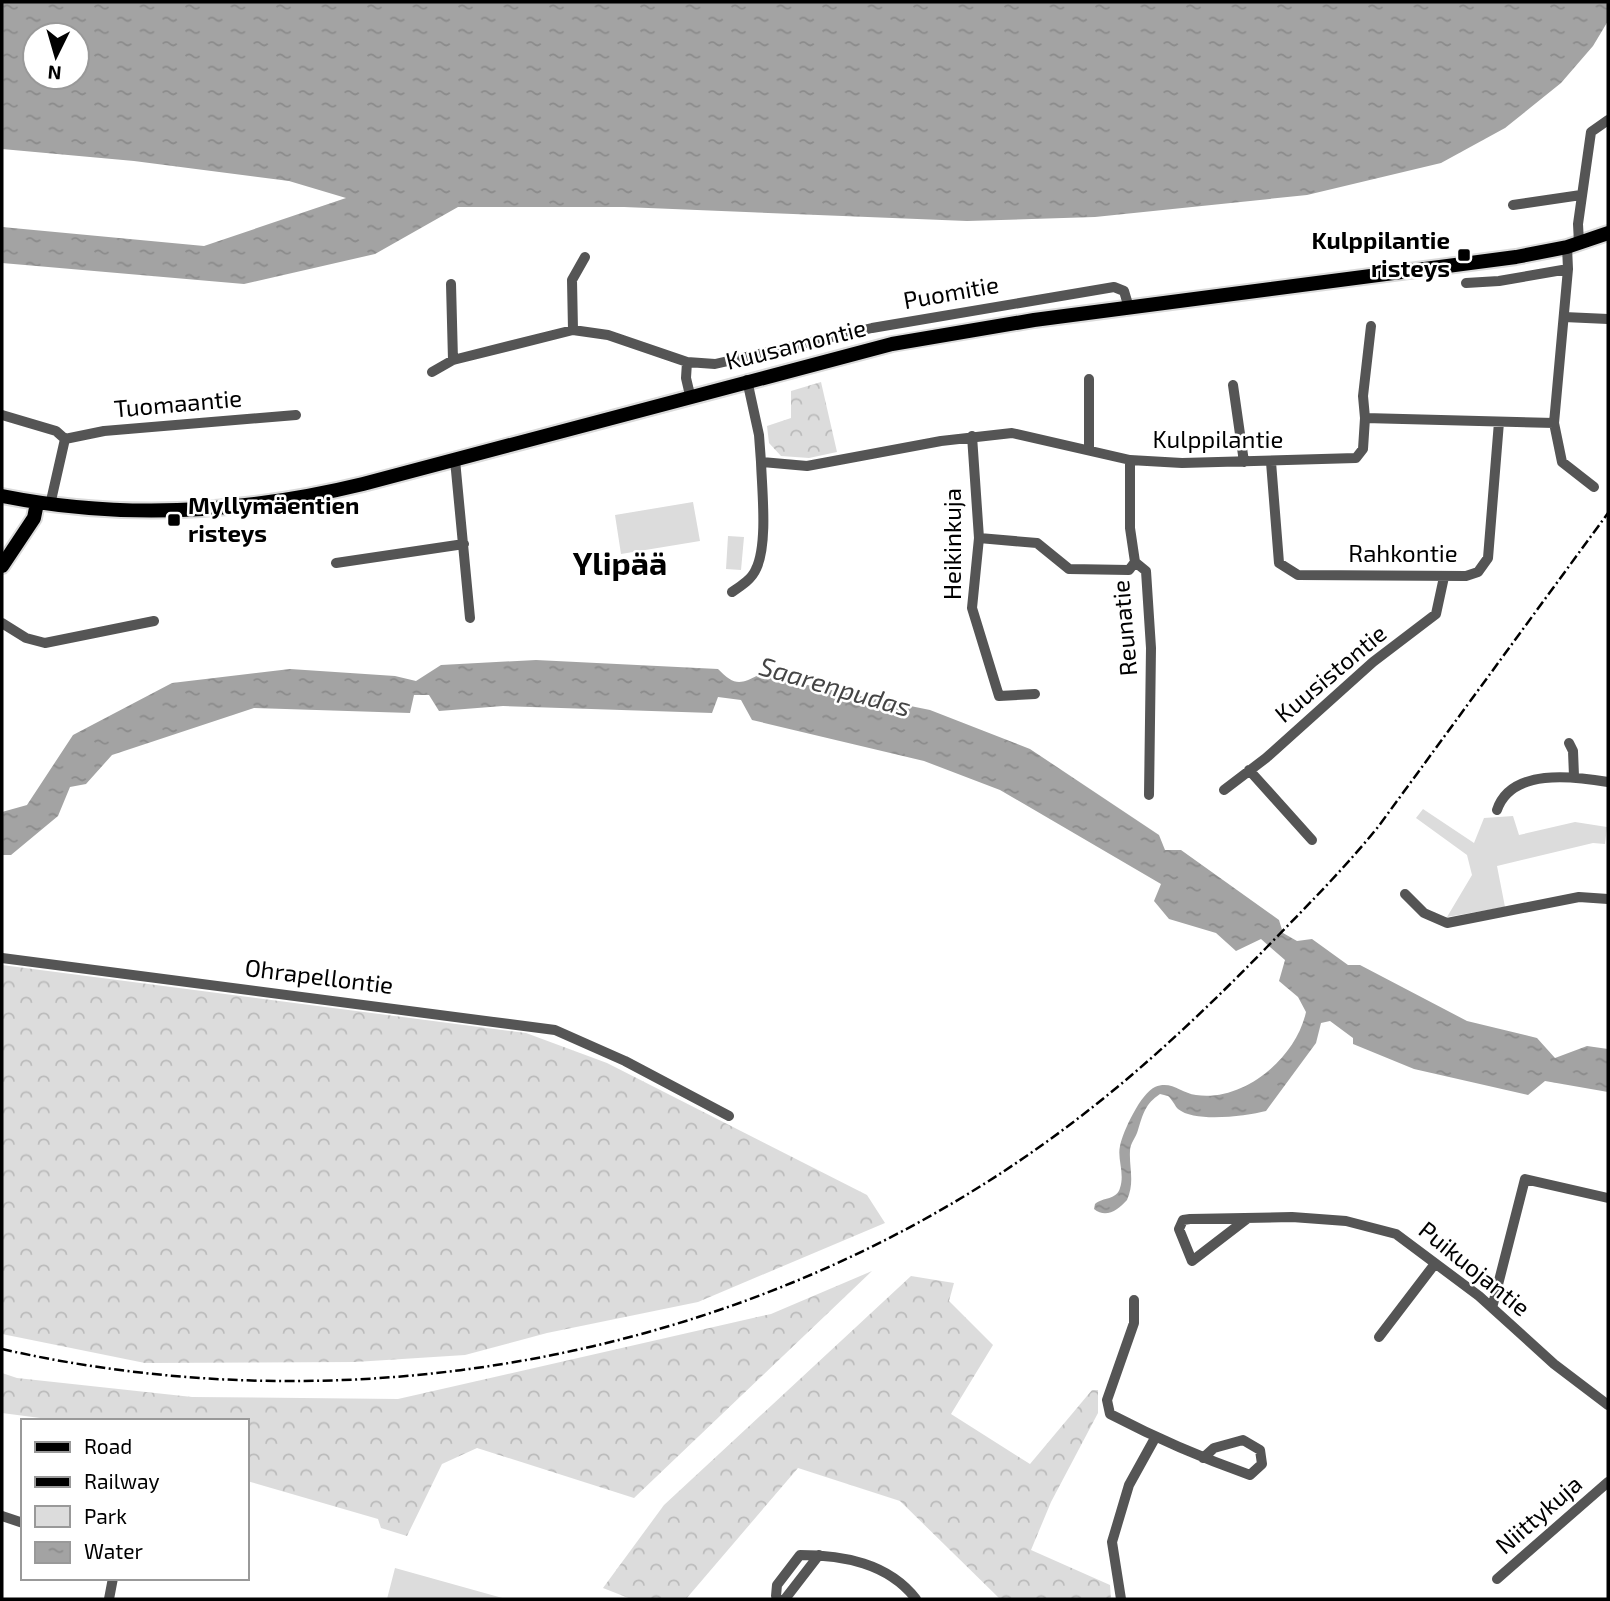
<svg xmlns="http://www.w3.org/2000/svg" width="1610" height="1601" viewBox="0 0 1610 1601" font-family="'Exo 2',sans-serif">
  <defs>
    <pattern id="forest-crowns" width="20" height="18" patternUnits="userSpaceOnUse" patternTransform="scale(1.75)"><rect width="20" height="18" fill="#dcdcdc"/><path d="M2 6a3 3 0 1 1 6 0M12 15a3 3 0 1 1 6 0" fill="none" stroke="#bbb"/></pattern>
    <pattern id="water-ripples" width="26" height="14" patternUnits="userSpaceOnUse" patternTransform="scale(1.75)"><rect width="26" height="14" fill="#a3a3a3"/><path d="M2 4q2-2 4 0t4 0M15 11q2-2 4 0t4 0" fill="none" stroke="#8b8b8b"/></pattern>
  </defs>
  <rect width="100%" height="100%" fill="#fff"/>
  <!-- forest -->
  <path fill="url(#forest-crowns)" d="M821 382 837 452 809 458 781 456 769 443 767 426 791 418V391Z
    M2 965 526 1033 607 1063 867 1195 885 1223 698 1302 547 1333 465 1355 355 1362 145 1363 2 1334Z
    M872 1271 634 1498 477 1448 442 1464 407 1536 381 1528 378 1519 247 1481V1421H63L2 1413V1373L17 1378 192 1397 398 1399 771 1314Z
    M911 1276 954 1283 949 1301 993 1345 951 1414 1030 1464 1092 1390H1098V1413L1051 1502 1031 1550 1110 1585 1111 1599H1000L900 1501 798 1468 686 1599H631L603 1588 664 1505Z"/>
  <!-- park -->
  <path fill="#dcdcdc" d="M693 502 700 541 621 554 615 515Z
    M728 536 744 537 741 570 726 569Z
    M1423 809 1474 843 1484 818 1513 816 1519 835 1575 822 1607 827 1605 844 1593 843 1497 866 1505 907 1447 917 1472 875 1467 855 1416 818Z
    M395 1568 506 1599H387Z"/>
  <!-- water -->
  <path fill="url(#water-ripples)" fill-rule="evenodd" d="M2 2H1608V21L1593 46 1561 83 1505 128 1441 163 1307 195 1095 217 967 221 624 207H458L375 254 244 284 2 263V227L204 246 346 198 289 181 134 161 2 149ZM35 35H77V77H35Z
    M536 660 718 669C733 684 739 686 758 675L930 710 1030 749 1159 835 1165 850H1181L1279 920 1283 933 1297 941 1312 939 1348 965H1360L1467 1021 1537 1038 1555 1058 1587 1046 1608 1049V1092L1545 1081 1528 1095 1414 1069 1353 1044V1038L1330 1021 1321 1023 1316 1043 1266 1111C1246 1116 1195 1123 1178 1109 1175 1106 1172 1099 1168 1096L1160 1094C1145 1104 1143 1114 1138 1130 1136 1138 1130 1143 1130 1151 1129 1168 1135 1182 1127 1200 1118 1210 1106 1219 1094 1209L1095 1204C1103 1197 1117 1200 1120 1188 1125 1173 1117 1159 1120 1146 1123 1131 1141 1093 1155 1087 1171 1080 1181 1093 1196 1095 1244 1102 1296 1058 1306 1012L1298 997 1279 981 1285 960 1261 939 1236 951 1216 933 1169 919 1154 901 1161 884 1000 790 924 761 752 720 741 700 718 697 712 713 503 706 439 711 429 695H414L410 713 254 708 112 755 86 784 70 787 58 816 11 855H2V812L27 805 73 735 172 683 290 669 395 676 416 681 441 665Z"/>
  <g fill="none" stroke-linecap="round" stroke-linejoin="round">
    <!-- major casing -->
    <g stroke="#dbdbdb" stroke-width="18">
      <path id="major" d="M2 496C123 520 244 513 363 484L892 344 1034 320 1516 257 1567 247 1608 233
        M2 566 34 518 37 503"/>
    </g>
    <!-- minor -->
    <path stroke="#555" stroke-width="10" d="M1513 205 1581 195
      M1579 243 1578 224 1591 132 1608 120
      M1567 247 1568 269 1554 423 1562 462 1594 487
      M1466 283 1499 281 1568 269
      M451 284 453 360
      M1564 317 1608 319
      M573 330 572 280 585 257
      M687 362 686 378 690 395
      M432 372 453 360 573 330 608 335 687 362 715 364 872 328 1114 287 1124 291 1129 308
      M747 380 759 435 761 462 807 466 941 441 1012 433 1130 460 1182 463 1356 458 1363 449 1365 418 1554 423
      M1233 385 1244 462
      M2 415 56 431 65 439
      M1365 418 1363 396 1371 326
      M972 436 979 538 972 608 999 696 1035 694
      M1089 450V379
      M455 460 470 618
      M1130 460V528L1135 562 1146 571 1151 648 1149 795
      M1271 462 1279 563 1298 575 1466 576 1478 572 1488 558 1499 422
      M50 505 65 439 104 431 296 415
      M979 538 1037 543 1069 569 1129 570 1135 562
      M336 563 464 544
      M732 592C741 586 752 579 756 569 768 544 762 491 761 462
      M2 623 26 638 45 643 154 621
      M1569 743 1573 751 1574 776
      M1249 770 1312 840
      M1224 790 1266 758 1373 662 1436 614 1444 577
      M1497 810C1511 768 1573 776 1608 782
      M1405 894 1424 913 1447 923 1579 897 1608 899
      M2 958 555 1030 625 1061 729 1116
      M1248 1218 1192 1261 1179 1229 1183 1220 1190 1219 1292 1217 1346 1221 1396 1234 1479 1296 1554 1364 1608 1405
      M1134 1300V1323L1107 1400 1110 1414C1156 1438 1202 1458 1250 1475L1262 1464 1260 1450 1243 1440 1214 1448 1203 1458
      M1492 1308 1525 1179 1608 1198
      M1379 1337 1434 1265
      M2 1516 23 1523
      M1497 1579 1608 1482
      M109 1599 113 1578
      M779 1599 776 1596 777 1585 800 1555C843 1555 888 1563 916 1599
      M785 1599 819 1555
      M1121 1599 1112 1542 1129 1485 1155 1438"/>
    <!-- major -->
    <use href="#major" stroke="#000" stroke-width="14"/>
    <!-- rail -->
    <path stroke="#000" stroke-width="2.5" stroke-dasharray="10 3.5 2 3.5" stroke-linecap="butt" d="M2 1349C349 1428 730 1360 1025 1157 1114 1096 1191 1025 1266 948 1305 908 1343 870 1378 827L1608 513"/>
  </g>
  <!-- markers -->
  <g fill="#000" stroke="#fff" stroke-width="2.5">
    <rect x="1457" y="248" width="14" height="14" rx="3.5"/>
    <rect x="167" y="513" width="14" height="14" rx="3.5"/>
  </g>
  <g text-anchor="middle" stroke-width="5" stroke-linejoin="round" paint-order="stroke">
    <!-- poi labels -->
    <g font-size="24" font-weight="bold" fill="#000" stroke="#fff" text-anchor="end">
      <text x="1450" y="249">Kulppilantie<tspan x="1450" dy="28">risteys</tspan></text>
      <text x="188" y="514" text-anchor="start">Myllymäentien<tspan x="188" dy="28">risteys</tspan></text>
    </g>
    <!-- street labels -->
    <g font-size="24" fill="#000" stroke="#fff">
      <text transform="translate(951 293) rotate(-10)" y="8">Puomitie</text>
      <text transform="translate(796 345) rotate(-14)" y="8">Kuusamontie</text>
      <text transform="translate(178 404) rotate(-5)" y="8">Tuomaantie</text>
      <text x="1218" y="448">Kulppilantie</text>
      <text transform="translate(953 544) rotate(-90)" y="8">Heikinkuja</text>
      <text x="1403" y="562">Rahkontie</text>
      <text transform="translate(1125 628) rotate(-95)" y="8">Reunatie</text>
      <text transform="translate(1331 674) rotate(-40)" y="8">Kuusistontie</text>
      <text transform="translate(319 977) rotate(7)" y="8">Ohrapellontie</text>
      <text transform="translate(1474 1269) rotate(39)" y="8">Puikuojantie</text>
      <text transform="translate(1539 1515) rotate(-41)" y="8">Niittykuja</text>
    </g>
    <!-- water labels -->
    <g font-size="26" font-style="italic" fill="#444" stroke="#fff">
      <text transform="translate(835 687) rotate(16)" y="9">Saarenpudas</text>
    </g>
    <!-- district labels -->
    <g font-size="32" font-weight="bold" fill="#000" stroke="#fff">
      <text x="620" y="575">Ylipää</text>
    </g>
  </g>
  <!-- border -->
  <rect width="1610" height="1601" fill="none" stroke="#000000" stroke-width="7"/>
  <!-- legend -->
  <rect x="21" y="1419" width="228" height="161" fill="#ffffff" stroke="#999999" stroke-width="2"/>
  <rect x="35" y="1442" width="35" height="10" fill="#000000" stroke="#999999" stroke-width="2"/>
  <text x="84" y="1454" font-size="21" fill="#000000">Road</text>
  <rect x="35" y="1477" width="35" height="10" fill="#000000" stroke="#999999" stroke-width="2"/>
  <text x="84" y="1489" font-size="21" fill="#000000">Railway</text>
  <rect x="35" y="1506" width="35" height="21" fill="#dcdcdc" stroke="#999999" stroke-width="2"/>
  <text x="84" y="1524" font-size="21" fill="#000000">Park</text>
  <rect x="35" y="1542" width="35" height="21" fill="url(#water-ripples)" stroke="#999999" stroke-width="2"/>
  <text x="84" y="1559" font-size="21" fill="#000000">Water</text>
  <!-- north arrow -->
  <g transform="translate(56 56) rotate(185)"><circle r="33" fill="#ffffff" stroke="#999999" stroke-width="2"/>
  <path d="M0-5L12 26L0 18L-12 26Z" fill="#000000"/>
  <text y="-10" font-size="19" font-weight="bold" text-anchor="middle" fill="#000000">N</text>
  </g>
</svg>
